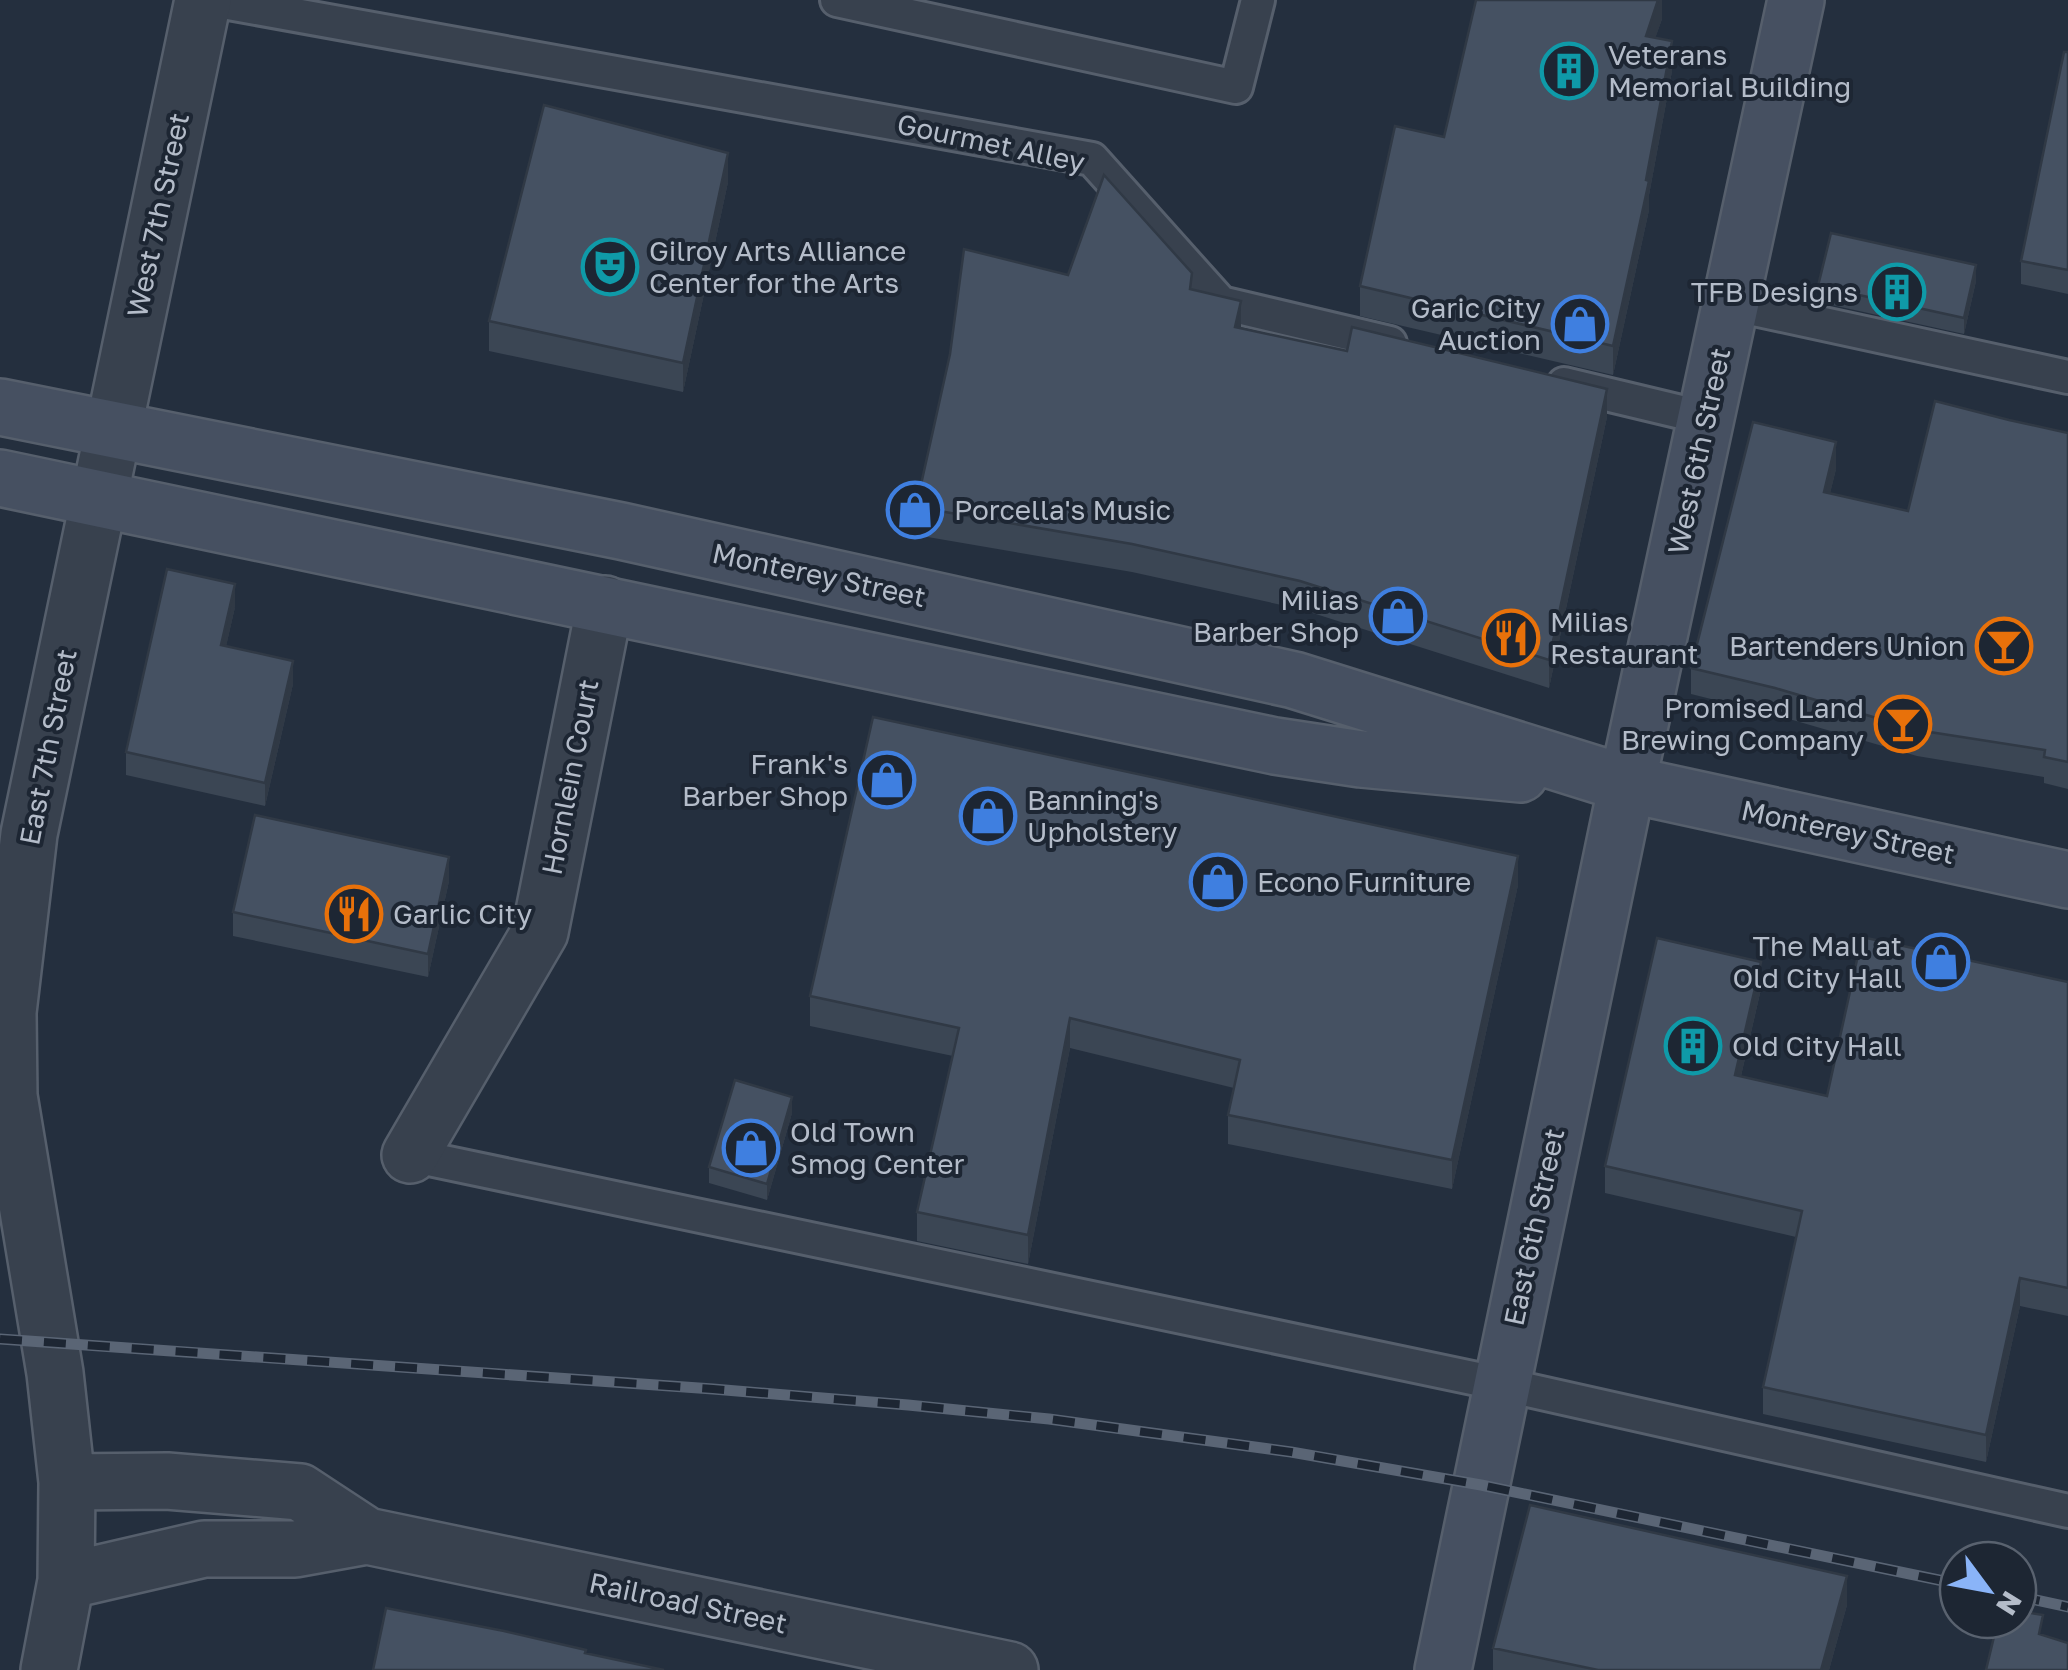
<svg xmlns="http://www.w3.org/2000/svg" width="2068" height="1670" viewBox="0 0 2068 1670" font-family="'Golos Text',sans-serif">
  <rect width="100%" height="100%" fill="#242f3e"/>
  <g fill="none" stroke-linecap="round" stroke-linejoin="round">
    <!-- lane casing -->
    <g stroke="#565f6c" stroke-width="38">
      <path id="lane" d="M212 0 1092 159 1221 303 1390 343
        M837 0 1236 87 1258 0
        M1731 304 2068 377
        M1564 384 1706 418
        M410 1155 1501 1384 2068 1511"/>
    </g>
    <!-- street casing -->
    <g stroke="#565f6c" stroke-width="60">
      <path id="street" d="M410 1155 540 932 605 604
        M67 1482 167 1481 300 1492 367 1536 1010 1670
        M66 1581 204 1549H295L367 1536
        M49 1670 66 1581 67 1482 55 1373 9 1096 8 1012 29 834 203 0"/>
    </g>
    <!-- secondary casing -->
    <g stroke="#565f6c" stroke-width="60">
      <path id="secondary" d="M0 407 621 531 1294 680 1627 784 2068 880
        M0 478 1275 746 1361 759 1520 774
        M1443 1670 1627 784 1796 0"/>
    </g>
    <!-- lane -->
    <use href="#lane" stroke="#38414e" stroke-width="32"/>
    <!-- street -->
    <use href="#street" stroke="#38414e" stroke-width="55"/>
    <!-- secondary -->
    <use href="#secondary" stroke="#465061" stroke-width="55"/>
    <!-- rail casing -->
    <g stroke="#5a6575" stroke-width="11">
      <path id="rail" d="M0 1339 713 1389 908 1405 1049 1419 1291 1452 1481 1485 1958 1584
        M2018 1596 2068 1607"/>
    </g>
    <!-- rail -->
    <use href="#rail" stroke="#1d2633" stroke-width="8" stroke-dasharray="22" stroke-linecap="butt"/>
  </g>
  <!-- wall -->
  <path fill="#3b4654" d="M1474 0H1662V19L1655 38 1672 71 1649 195V210L1613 375 1360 316V286L1444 137 1476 0Z
    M2068 52V294L2021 284V261Z
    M728 182 683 392 489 351V321Z
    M1068 275 1192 290 1241 328 1607 417 1549 688 1300 609 1132 572 916 535V507Z
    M1976 281 1964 334 1818 302V286Z
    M2009 420 2068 433V789L2044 783V777L1917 756 1775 715 1691 694V668L1836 469 1830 493 1908 511Z
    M235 607 226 646 293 684 265 806 126 775V752Z
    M449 881 428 977 233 936V912Z
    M1518 885 1452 1189 1228 1144V1115L1234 1088 1070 1048 1028 1264 917 1241V1212L953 1056 810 1026V996Z
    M2068 982V1316L2020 1306 1986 1462 1763 1414V1387L1796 1237 1605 1193V1166L1761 989 1741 1076 1827 1096Z
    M792 1113 767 1200 709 1183V1167Z
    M1847 1605 1829 1670H1493V1648Z"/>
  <!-- shaded-wall -->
  <path fill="#303945" d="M1658 0H1662V19L1646 65V36Z
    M1672 41V71L1649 195V210L1613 375V346Z
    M728 153V182L683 392V363Z
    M1976 265V281L1964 334V318Z
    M1241 301V329L1235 327Z
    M1607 389V417L1549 688V660Z
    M1836 442V469L1824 518V492Z
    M235 584V607L221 669V645Z
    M293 661V684L265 806V783Z
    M1518 856V885L1452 1189V1160Z
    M449 857V881L428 977V954Z
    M1761 962V989L1735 1102V1075Z
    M1070 1018V1048L1028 1264V1235Z
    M792 1097V1113L767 1200V1184Z
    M2020 1278V1306L1986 1462V1435Z
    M1847 1576V1605L1829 1670H1821Z"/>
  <!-- building -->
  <path fill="#455162" stroke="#303945" stroke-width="2.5" d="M1476 0H1658L1646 36 1672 41 1646 180 1649 181 1613 346 1360 286 1395 126 1444 137Z
    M2064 52H2068V270L2021 261Z
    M544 105 728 153 683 363 489 321Z
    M1104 175 1192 273 1190 289 1241 301 1235 327 1347 351 1352 327 1607 389 1549 660 1300 581 1132 544 916 507 950 354 964 249 1068 275Z
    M1831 233 1976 265 1964 318 1818 286Z
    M1935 401 2009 420 2068 433V762L2044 757 2045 750 1917 730 1775 688 1691 668 1753 422 1836 442 1824 492 1908 511Z
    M167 569 235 584 221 645 293 661 265 783 126 752Z
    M873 717 1518 856 1452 1160 1228 1115 1240 1060 1070 1018 1028 1235 917 1212 959 1028 810 996Z
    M255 815 449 857 428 954 233 912Z
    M1862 937 2068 982V1288L2020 1278 1986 1435 1763 1387 1802 1211 1605 1166 1657 938 1761 962 1735 1075 1827 1096Z
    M735 1080 792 1097 767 1184 709 1167Z
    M1530 1505 1847 1576 1821 1670H1598L1493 1648Z
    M386 1608 504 1631 586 1650 585 1653 664 1670H373Z
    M2018 1611 2043 1615 2039 1634 2068 1643V1670H1986L1998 1620H2018Z"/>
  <!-- icons -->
  <defs>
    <g id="building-ring" transform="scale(2.875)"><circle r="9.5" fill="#1d2633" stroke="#0f9aa8" stroke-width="1.5"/><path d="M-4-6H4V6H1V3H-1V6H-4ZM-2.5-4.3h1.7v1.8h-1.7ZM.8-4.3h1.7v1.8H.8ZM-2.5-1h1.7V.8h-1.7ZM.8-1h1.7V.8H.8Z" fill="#0f9aa8"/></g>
    <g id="theatre-ring" transform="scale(2.875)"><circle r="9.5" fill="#1d2633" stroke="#0f9aa8" stroke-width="1.5"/><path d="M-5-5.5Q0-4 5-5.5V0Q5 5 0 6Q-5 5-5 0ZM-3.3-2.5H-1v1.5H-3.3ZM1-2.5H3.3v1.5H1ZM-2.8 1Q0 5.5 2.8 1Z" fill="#0f9aa8"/></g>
    <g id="shop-ring" transform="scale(2.875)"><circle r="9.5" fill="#1d2633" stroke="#3f7fe0" stroke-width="1.5"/><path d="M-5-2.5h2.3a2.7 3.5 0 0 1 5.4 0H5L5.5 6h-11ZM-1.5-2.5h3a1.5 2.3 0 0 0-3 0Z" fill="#3f7fe0"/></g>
    <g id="restaurant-ring" transform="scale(2.875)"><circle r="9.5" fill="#1d2633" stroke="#e8710a" stroke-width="1.5"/><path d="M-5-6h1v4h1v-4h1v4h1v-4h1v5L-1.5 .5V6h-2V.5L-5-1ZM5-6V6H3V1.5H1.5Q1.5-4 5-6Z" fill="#e8710a"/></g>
    <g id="bar-ring" transform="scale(2.875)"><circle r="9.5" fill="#1d2633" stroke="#e8710a" stroke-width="1.5"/><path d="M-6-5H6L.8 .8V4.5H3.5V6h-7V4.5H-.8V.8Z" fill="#e8710a"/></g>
  </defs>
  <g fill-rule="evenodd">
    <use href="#building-ring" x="1569" y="71"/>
    <use href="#theatre-ring" x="610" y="267"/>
    <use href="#building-ring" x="1897" y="292"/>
    <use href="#shop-ring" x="1580" y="324"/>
    <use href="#shop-ring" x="915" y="510"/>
    <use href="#shop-ring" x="1398" y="616"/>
    <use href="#restaurant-ring" x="1511" y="638"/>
    <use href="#bar-ring" x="2004" y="646"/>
    <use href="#bar-ring" x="1903" y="724"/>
    <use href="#shop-ring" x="887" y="780"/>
    <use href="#shop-ring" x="988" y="816"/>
    <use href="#shop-ring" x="1218" y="882"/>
    <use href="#restaurant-ring" x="354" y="914"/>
    <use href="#shop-ring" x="1941" y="962"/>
    <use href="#building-ring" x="1693" y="1046"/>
    <use href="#shop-ring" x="751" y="1148"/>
  </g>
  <g text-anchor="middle" stroke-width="8" stroke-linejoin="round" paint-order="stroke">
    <!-- poi labels -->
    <g font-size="28" fill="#b4bcc9" stroke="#1d2633" text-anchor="start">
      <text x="1608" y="65">Veterans<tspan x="1608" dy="32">Memorial Building</tspan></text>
      <text x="649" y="261">Gilroy Arts Alliance<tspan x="649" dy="32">Center for the Arts</tspan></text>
      <text x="1858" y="302" text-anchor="end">TFB Designs</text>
      <text x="1541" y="318" text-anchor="end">Garic City<tspan x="1541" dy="32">Auction</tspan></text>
      <text x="954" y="520">Porcella's Music</text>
      <text x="1359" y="610" text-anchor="end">Milias<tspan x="1359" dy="32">Barber Shop</tspan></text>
      <text x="1550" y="632">Milias<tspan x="1550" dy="32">Restaurant</tspan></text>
      <text x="1965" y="656" text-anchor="end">Bartenders Union</text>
      <text x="1864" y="718" text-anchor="end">Promised Land<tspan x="1864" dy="32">Brewing Company</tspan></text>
      <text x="848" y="774" text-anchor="end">Frank's<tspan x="848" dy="32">Barber Shop</tspan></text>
      <text x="1027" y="810">Banning's<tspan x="1027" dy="32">Upholstery</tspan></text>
      <text x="1257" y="892">Econo Furniture</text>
      <text x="393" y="924">Garlic City</text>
      <text x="1902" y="956" text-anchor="end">The Mall at<tspan x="1902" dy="32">Old City Hall</tspan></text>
      <text x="1732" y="1056">Old City Hall</text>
      <text x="790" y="1142">Old Town<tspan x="790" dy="32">Smog Center</tspan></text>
    </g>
    <!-- street labels -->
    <g font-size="28" fill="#b4bcc9" stroke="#1d2633">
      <text transform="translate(991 143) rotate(12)" y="10">Gourmet Alley</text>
      <text transform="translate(158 215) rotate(-78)" y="10">West 7th Street</text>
      <text transform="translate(1699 451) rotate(-78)" y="10">West 6th Street</text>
      <text transform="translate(819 575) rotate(12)" y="10">Monterey Street</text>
      <text transform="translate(48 747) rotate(-79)" y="10">East 7th Street</text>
      <text transform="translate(570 777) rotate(-79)" y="10">Hornlein Court</text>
      <text transform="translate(1848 832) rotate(12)" y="10">Monterey Street</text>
      <text transform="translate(1534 1227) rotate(-78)" y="10">East 6th Street</text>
      <text transform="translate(688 1603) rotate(12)" y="10">Railroad Street</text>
    </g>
  </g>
  <!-- north arrow -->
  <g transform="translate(1988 1590) rotate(122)"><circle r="48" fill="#1d2633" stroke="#59626f" stroke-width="2.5"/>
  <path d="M0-8L18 38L0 25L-18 38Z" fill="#8ab4f8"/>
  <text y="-15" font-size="28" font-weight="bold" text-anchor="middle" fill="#b4bcc9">N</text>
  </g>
</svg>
